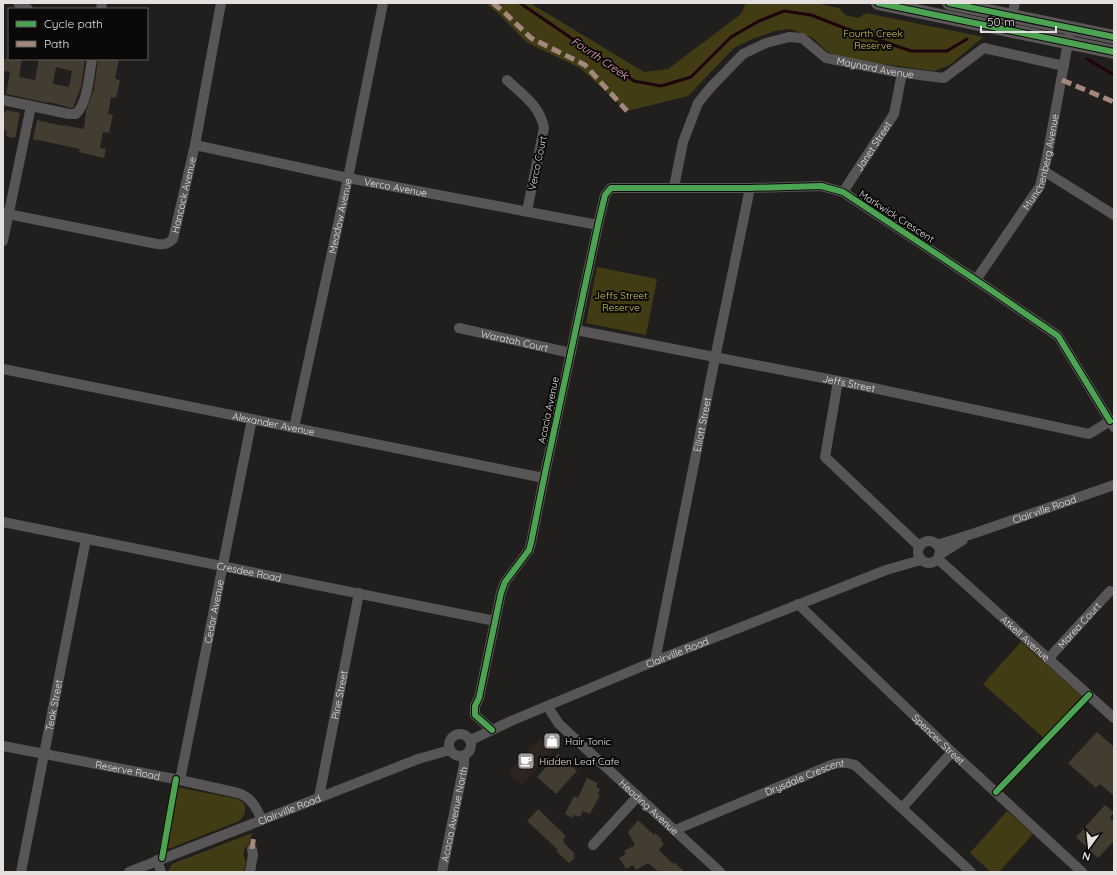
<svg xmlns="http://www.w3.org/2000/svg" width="1117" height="875" viewBox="0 0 1117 875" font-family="Quicksand,sans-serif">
  <rect width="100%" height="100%" fill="#211f1d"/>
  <!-- built -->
  <path fill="#2d2420" d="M551 735 561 737 559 739 562 741 522 785 508 773 538 741Z"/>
  <!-- green -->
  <path fill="#423c14" d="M485 3H530L644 72 668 69 741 14 746 3H815L839 8 845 15 858 18 866 13 983 37 950 65 934 71 849 59 829 53 813 38 791 29 775 31 752 39 734 48 688 96 627 111 580 68 526 42 499 14Z
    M597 267 657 279 646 335 586 323Z
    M1021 642 1082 696 1044 738 983 684Z
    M171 786 237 799 244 803C246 812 246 815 239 821L171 848 159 849Z
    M1007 811 1033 834 999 872H991L970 853Z
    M252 833 249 844 245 848 243 854 246 862 244 872H168L172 864Z"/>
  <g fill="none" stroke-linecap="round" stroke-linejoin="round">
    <!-- stream -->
    <path stroke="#1f040d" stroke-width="3" d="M520 3 634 81 661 86 691 77 731 37 759 21 784 11 811 15 847 29 911 51H947L967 39
      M1087 59 1114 75"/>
  </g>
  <!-- building -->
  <path fill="#423c31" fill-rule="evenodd" d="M3 59H22L19 77 35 80 39 59H85L81 87 74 105 73 108H71L49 102 48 103 6 94 10 72 3 71ZM56 67 72 71 69 87 53 84Z
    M98 59H119L115 79 120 80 116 98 111 97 108 114 113 115 109 133 103 132 100 148 106 149 104 158 79 152 80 149 33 139 37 120 63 126V125L84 129 86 111 94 89Z
    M6 110 20 113 15 138 6 136 7 131 3 130V112L5 113Z
    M1097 732 1114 747V796L1100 784 1096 788 1068 763Z
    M558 754 577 771 556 794 537 777Z
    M587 778 598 783 596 787 600 789 598 794 600 795 590 814 583 811 580 817 574 815 572 818 565 814 574 796 578 798Z
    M1105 805 1114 812 1110 818 1114 822V841L1098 858 1076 837Z
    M538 809 566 836 563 840 564 841 563 842 575 854 573 856 575 858 569 863 556 851 558 850 527 821Z
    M638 820 654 835 655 833 663 840 661 841 664 844 659 850 673 864 674 862 685 872H659L648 863 636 870 633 865 626 869 619 858 626 854 624 851 635 845 628 832Z"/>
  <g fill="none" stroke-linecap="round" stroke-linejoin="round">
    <!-- minor -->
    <g stroke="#575555" stroke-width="10">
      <path d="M18 3 28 9"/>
      <path d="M101 9 102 3"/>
      <path d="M1010 23 1015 3"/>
      <path d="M507 80C523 95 540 106 544 128L527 211"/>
      <path d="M3 100 69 114H76C88 102 89 75 92 59"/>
      <path id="s1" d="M195 145 348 178 598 225"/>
      <path d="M1044 171 1114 215"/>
      <path id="s2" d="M674 187 683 142 698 103 711 87 743 54 766 43 789 37 802 38 826 58 896 72 944 78 984 48 1064 66"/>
      <path id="s3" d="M843 192 894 114 902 73"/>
      <path id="s4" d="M3 213 157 244C164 245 168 244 173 239L195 145 221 3"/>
      <path d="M3 241 31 106"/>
      <path id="s5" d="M976 280 1040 186 1047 157 1069 37"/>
      <path id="s6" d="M459 328 571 353"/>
      <path id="s7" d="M576 330 859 385 1089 434 1110 421 1114 427"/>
      <path id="s8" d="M3 369 544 478"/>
      <path d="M838 381 825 457 919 546"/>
      <path id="s9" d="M294 428 348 178 383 3"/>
      <path id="s10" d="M3 522 495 621"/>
      <circle cx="929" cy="552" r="11"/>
      <path id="s11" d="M937 545 975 533 1114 485"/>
      <path d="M939 555 963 540"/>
      <path id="s12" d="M938 559 1114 718"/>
      <path id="s13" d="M798 604 952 752 1082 872"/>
      <path id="s14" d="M1048 659 1110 591"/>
      <path id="s15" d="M655 661 714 363 750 188"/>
      <path id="s16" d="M547 706 559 724 720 872"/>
      <path d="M492 730 475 715V706L479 698 501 593 505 582 529 550 531 543 544 478 598 225 605 195 611 188H750L821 186 843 192 976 280 1058 336 1110 421"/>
      <circle cx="460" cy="745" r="11"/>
      <path id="s17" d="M471 740 511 721 655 661 886 570 921 560"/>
      <path id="s18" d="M3 746 180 780 238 793C251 797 256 807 262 820"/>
      <path id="s19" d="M180 780 252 419"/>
      <path id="s20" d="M319 797 359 593"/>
      <path d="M903 807 952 752"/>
      <path id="s21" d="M675 830 831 765C840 762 846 762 855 765L971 872"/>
      <path d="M593 845 638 796"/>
      <path d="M157 860 161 872"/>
      <path id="s22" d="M21 872 86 539"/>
      <path id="s23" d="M129 872 418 759 450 750"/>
      <path d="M250 872 253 855 252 849"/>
      <path id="s24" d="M442 872 464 765V756"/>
    </g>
    <!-- secondary -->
    <path stroke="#595757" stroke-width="14" d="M878 3 1114 52
      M949 3 1114 37"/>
    <!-- quiet -->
    <path stroke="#a5887d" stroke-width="5" stroke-dasharray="10 5" stroke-linecap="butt" d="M493 3 505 13 531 38 585 65 627 111
      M1062 80 1114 102
      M252 849 254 835"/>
    <!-- cycleway casing -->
    <g stroke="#0a0908" stroke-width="8">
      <path id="cycleway" d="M878 3 1114 52
        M949 3 1114 37
        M492 730 475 715V706L479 698 501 593 505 582 529 550 531 543 544 478 598 225 605 195 611 188H750L821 186 843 192 976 280 1058 336 1110 421
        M996 792 1089 695
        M162 858 176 779"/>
    </g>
    <!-- cycleway -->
    <use href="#cycleway" stroke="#4ca352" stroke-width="6"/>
  </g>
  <!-- icons -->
  <defs>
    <g id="shop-square" transform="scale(0.9)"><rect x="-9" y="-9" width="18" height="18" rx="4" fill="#9f9c9a" stroke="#0a0908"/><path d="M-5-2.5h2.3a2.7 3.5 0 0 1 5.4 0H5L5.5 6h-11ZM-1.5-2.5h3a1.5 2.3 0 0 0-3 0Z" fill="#fff"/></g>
    <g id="cafe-square" transform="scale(0.9)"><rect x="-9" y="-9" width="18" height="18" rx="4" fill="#9f9c9a" stroke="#0a0908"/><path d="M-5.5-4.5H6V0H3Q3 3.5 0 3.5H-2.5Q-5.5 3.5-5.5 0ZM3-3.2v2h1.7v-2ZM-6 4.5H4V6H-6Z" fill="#fff"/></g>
  </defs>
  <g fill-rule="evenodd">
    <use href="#shop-square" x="552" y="741"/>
    <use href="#cafe-square" x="526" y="761"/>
  </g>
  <g text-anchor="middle" stroke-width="4" stroke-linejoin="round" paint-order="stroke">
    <!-- park labels -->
    <g font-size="10" fill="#d3c55a" stroke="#0a0908">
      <text x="873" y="37">Fourth Creek<tspan x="873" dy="12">Reserve</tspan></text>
      <text x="621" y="299">Jeffs Street<tspan x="621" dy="12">Reserve</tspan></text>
    </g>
    <!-- street labels -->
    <g font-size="10" fill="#e3e0de" stroke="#0a0908">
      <text dy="4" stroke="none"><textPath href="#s2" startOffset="298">Maynard Avenue</textPath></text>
      <text dy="4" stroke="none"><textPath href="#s3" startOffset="55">Janet Street</textPath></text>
      <text dy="4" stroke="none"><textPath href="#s5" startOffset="137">Munchenberg Avenue</textPath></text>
      <text transform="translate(537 163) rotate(-78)" y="4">Verco Court</text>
      <text dy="4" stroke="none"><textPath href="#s1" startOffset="205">Verco Avenue</textPath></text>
      <text dy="4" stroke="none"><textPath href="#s4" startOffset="220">Hancock Avenue</textPath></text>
      <text dy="4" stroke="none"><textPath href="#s9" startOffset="217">Meadow Avenue</textPath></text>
      <text transform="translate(897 216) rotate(33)" y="4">Markwick Crescent</text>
      <text dy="4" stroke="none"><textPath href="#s6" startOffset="57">Waratah Court</textPath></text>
      <text dy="4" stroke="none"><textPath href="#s7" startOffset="278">Jeffs Street</textPath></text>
      <text transform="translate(548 410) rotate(-78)" y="4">Acacia Avenue</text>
      <text dy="4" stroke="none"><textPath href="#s8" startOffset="276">Alexander Avenue</textPath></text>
      <text dy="4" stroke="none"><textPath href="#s15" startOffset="241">Elliott Street</textPath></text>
      <text dy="4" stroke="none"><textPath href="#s11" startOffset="113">Clairville Road</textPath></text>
      <text dy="4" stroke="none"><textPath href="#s10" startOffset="251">Cresdee Road</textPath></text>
      <text dy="4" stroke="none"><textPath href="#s19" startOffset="172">Cedar Avenue</textPath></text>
      <text dy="4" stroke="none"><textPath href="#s14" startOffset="46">Marea Court</textPath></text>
      <text dy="4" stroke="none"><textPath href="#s12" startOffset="118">Atkell Avenue</textPath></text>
      <text dy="4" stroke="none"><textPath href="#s17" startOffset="224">Clairville Road</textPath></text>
      <text dy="4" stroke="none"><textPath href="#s20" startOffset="104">Pine Street</textPath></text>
      <text dy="4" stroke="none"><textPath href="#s22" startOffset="170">Teak Street</textPath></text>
      <text dy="4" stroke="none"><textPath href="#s13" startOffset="195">Spencer Street</textPath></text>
      <text dy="4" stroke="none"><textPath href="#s18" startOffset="127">Reserve Road</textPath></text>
      <text dy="4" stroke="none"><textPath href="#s21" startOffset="140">Drysdale Crescent</textPath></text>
      <text dy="4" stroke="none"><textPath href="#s16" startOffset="144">Heading Avenue</textPath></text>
      <text dy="4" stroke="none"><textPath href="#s23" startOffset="172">Clairville Road</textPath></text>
      <text dy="4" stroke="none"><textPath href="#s24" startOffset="59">Acacia Avenue North</textPath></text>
    </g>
    <!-- poi labels -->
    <g font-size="10" fill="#e3e0de" stroke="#0a0908" text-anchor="start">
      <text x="565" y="745">Hair Tonic</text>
      <text x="539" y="765">Hidden Leaf Cafe</text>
    </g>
    <!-- water labels -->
    <g font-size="11" font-style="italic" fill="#f9a5bc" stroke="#0a0908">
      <text transform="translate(600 58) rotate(34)" y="4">Fourth Creek</text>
    </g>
  </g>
  <!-- border -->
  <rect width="1117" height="875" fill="none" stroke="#e3e0de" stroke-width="8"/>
  <!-- legend -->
  <rect x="8" y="8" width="140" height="52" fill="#0a0908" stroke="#615f5e"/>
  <rect x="16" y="21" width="20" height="6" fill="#4ca352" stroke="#615f5e"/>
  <text x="44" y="28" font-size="12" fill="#e3e0de">Cycle path</text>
  <rect x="16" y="41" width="20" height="6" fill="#a5887d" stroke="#615f5e"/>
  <text x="44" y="48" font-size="12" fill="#e3e0de">Path</text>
  <!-- north arrow -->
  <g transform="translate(1089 847) rotate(195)" stroke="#0a0908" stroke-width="3" paint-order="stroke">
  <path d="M0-3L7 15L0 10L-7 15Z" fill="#e3e0de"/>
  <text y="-6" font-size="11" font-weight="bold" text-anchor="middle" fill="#e3e0de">N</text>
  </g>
  <!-- scale -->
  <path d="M981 26v6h75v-6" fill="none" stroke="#e3e0de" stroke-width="2"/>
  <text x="987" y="26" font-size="12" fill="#e3e0de" stroke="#0a0908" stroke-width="3" paint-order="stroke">50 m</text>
</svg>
